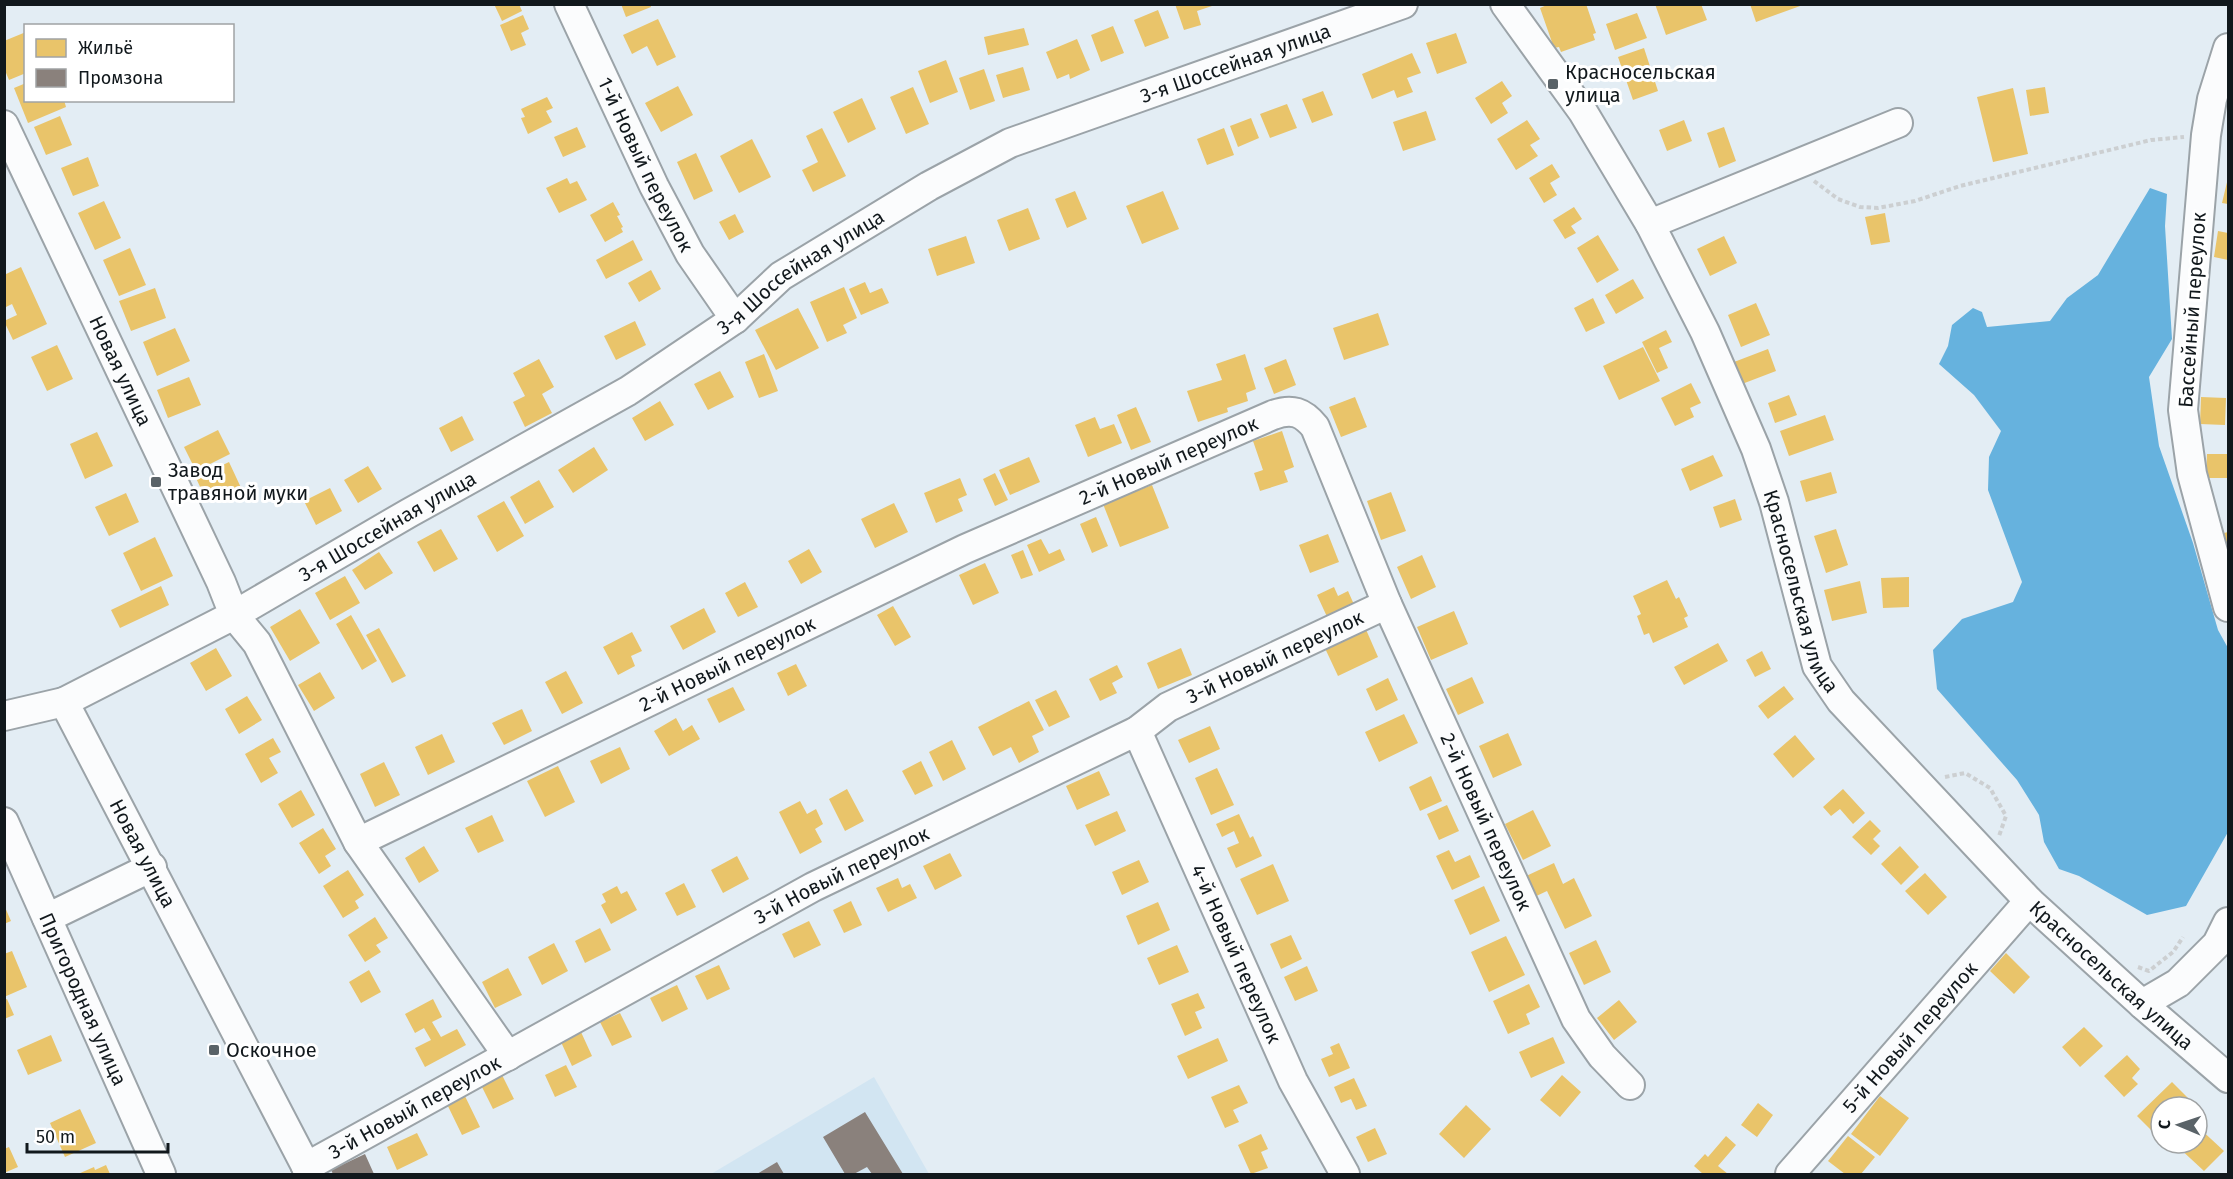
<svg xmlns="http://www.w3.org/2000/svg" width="2233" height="1179" viewBox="0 0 2233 1179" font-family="'Fira Sans',sans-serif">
  <rect width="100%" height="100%" fill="#e3edf4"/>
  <!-- built -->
  <path fill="#d2e5f2" d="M874 1077 929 1174H711Z"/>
  <!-- water -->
  <path fill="#66b2de" d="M2150 188 2167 194 2165 226 2172 339 2149 377 2159 446 2193 543 2218 630 2228 648V832L2186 906 2147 915 2079 876 2059 869 2044 842 2039 815 2017 780 1937 689 1933 650 1962 619 2013 602 2022 582 1988 490 1989 457 2001 431 1974 395 1939 364 1948 346 1952 325 1973 308 1982 312 1987 327 2050 321 2067 298 2098 275Z"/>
  <!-- homes -->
  <path fill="#e9c46a" d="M494 4H519L522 11 502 21Z
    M621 4H650L651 7 626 17Z
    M1175 4H1215V5L1197 11 1201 25 1184 30Z
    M1549 4H1586L1596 33 1593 34 1595 40 1561 52 1559 47 1554 48 1540 8Z
    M1655 4H1701L1707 20 1666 35Z
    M1750 4H1803V5L1756 22Z
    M1158 10 1169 38 1145 47 1134 20Z
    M1637 13 1647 38 1615 50 1606 24Z
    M523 15 529 29 521 33 526 45 511 51 500 25Z
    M658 19 676 57 657 66 647 46 632 54 623 35Z
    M1113 26 1124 53 1101 62 1091 35Z
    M1024 28 1029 45 988 55 984 37Z
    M26 32V73L9 80 4 68V41Z
    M1456 33 1467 63 1437 74 1426 43Z
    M1077 39 1090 70 1070 79 1069 74 1057 79 1046 52Z
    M1644 48 1658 91 1633 100 1618 57Z
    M1412 53 1421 73 1407 78 1413 92 1397 98 1394 90 1372 99 1362 74Z
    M946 60 958 92 930 103 918 71Z
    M1023 67 1030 90 1003 98 996 75Z
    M984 69 995 101 970 110 959 78Z
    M1502 81 1512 96 1502 103 1508 113 1491 124 1475 98Z
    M26 83V100H64L66 107 28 123 14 88Z
    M678 86 693 115 661 132 645 103Z
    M913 87 929 124 906 134 890 97Z
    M2045 87 2049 113 2030 116 2026 90Z
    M2013 88 2028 154 1993 162 1977 97Z
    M1323 91 1333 115 1312 123 1302 99Z
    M547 97 553 108 546 111 552 122 528 134 521 118 525 117 521 109Z
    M862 98 876 129 848 143 833 112Z
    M1287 104 1297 128 1270 138 1260 114Z
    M1426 111 1436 140 1403 151 1393 122Z
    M60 116 72 145 46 155 34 127Z
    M1251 118 1259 138 1238 147 1230 126Z
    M1527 120 1540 139 1530 145 1538 156 1516 170 1497 139Z
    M1684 120 1692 141 1667 151 1659 130Z
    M577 127 586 147 563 157 554 137Z
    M1724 127 1736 161 1719 168 1707 133Z
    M822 128 846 176 813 192 802 170 818 162 806 136Z
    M1224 128 1234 155 1207 165 1197 139Z
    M752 139 771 177 739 193 720 156Z
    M696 153 713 191 694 200 677 162Z
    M88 157 99 186 73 196 61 168Z
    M1552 164 1560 177 1550 183 1557 195 1544 203 1529 178Z
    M567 178 570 184 577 181 587 200 559 213 546 188Z
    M2228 178V204L2222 203Z
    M1075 191 1087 219 1067 228 1055 199Z
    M1163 191 1179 229 1142 244 1126 206Z
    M104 201 121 238 95 250 78 213Z
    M613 202 620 215 617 216 623 227 621 228 623 232 605 242 590 215Z
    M1574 207 1582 219 1571 226 1576 233 1565 239 1553 220Z
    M1028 208 1040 239 1009 251 997 220Z
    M1885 213 1890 242 1871 245 1865 217Z
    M735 214 744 232 729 240 719 222Z
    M2218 231 2228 233V260L2214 257Z
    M1598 235 1619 270 1597 283 1577 248Z
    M966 236 975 263 937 276 928 249Z
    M1724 236 1737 263 1710 276 1697 249Z
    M633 240 643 260 606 279 596 260Z
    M130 248 146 285 119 296 103 260Z
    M21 267 47 324 13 340 4 321 17 315 12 304 4 308V275Z
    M651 270 661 289 639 302 628 283Z
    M1633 279 1644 298 1616 314 1605 295Z
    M865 282 870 293 882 288 889 303 861 315 849 289Z
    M844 287 857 318 843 325 847 333 827 342 810 302Z
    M155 288 166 318 131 331 119 301Z
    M1593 298 1605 323 1586 332 1574 308Z
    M1756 303 1770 335 1741 347 1728 315Z
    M798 308 819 348 776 370 755 330Z
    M1378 313 1389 345 1344 360 1333 328Z
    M635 321 646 345 616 360 604 336Z
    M175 328 190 361 157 376 143 342Z
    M1666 330 1672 342 1659 348 1668 368 1657 373 1642 342Z
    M57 345 73 379 47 391 31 357Z
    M1643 347 1660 381 1619 400 1603 366Z
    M1768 349 1776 371 1742 384 1734 362Z
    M764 354 778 391 759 398 745 362Z
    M1245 354 1256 389 1246 393 1248 401 1227 408 1228 412 1198 422 1187 391 1222 380 1216 364Z
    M539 359 554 387 542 394 552 413 525 427 513 402 525 396 513 373Z
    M1286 359 1296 385 1274 394 1264 368Z
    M720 371 734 397 708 410 694 384Z
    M189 377 201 405 168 418 157 390Z
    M1691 383 1701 403 1690 408 1694 417 1675 426 1661 398Z
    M1789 395 1797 415 1775 423 1768 403Z
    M1355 397 1367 427 1341 437 1329 407Z
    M2201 397 2226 398 2225 425 2200 424Z
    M660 401 674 425 645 441 632 418Z
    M1136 407 1151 442 1131 450 1117 415Z
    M1825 415 1834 440 1789 456 1780 431Z
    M462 416 474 440 451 452 439 428Z
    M1095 417 1100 429 1114 424 1122 443 1088 457 1075 425Z
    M218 430 230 454 196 471 184 447Z
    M1282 431 1294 467 1284 471 1288 482 1260 491 1254 473 1263 470 1253 441Z
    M97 432 113 466 85 479 70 444Z
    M594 447 608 470 573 493 558 470Z
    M2207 454H2228V478H2206Z
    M1713 455 1723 476 1690 491 1681 469Z
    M1029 457 1040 482 1010 495 999 470Z
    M229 462 243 492 222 502 219 496 207 502 196 478Z
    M368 466 382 489 358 503 344 480Z
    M1831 472 1837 493 1806 502 1800 481Z
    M995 473 1008 500 995 506 983 479Z
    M960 478 967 495 958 499 963 511 936 523 924 493Z
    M539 480 554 507 525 524 510 497Z
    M1152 485 1169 528 1120 547 1103 504Z
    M330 488 342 511 316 525 304 501Z
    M1391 492 1406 531 1381 540 1367 501Z
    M126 493 139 522 109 536 95 507Z
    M1735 499 1742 520 1720 528 1713 507Z
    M504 501 524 536 497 552 477 516Z
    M894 503 908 532 875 548 861 519Z
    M1096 517 1108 546 1092 553 1080 524Z
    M441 529 458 559 434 572 417 542Z
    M1836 529 1848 565 1826 573 1814 536Z
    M2228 532V557L2220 534Z
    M1328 534 1339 562 1310 573 1299 545Z
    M155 537 173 576 141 591 123 553Z
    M1041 539 1049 554 1060 549 1065 560 1039 572 1027 545Z
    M809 549 822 572 801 584 788 561Z
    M1023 550 1033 575 1021 579 1011 555Z
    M379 552 393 573 365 590 352 570Z
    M1422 555 1436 587 1411 599 1397 567Z
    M985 563 999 593 973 605 959 575Z
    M345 576 360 603 330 620 315 593Z
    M1909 577V607L1883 608 1881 578Z
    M1667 580 1676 599 1679 597 1688 616 1684 618 1688 627 1653 643 1649 633 1644 635 1637 616 1641 614 1633 596Z
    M1860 581 1867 613 1832 621 1824 590Z
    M745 582 758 607 738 617 725 593Z
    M161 586 169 605 120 628 111 610Z
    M1334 587 1338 596 1348 591 1356 609 1329 621 1317 595Z
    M893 606 911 637 895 646 877 615Z
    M704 608 716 632 683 650 670 626Z
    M300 609 320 643 290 661 270 627Z
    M1454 611 1468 644 1431 660 1417 627Z
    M351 615 377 661 362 670 336 624Z
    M1364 625 1378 657 1338 676 1323 644Z
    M379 628 406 676 392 683 366 635Z
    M632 632 642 651 631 656 635 666 618 675 603 647Z
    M1718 643 1728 661 1684 685 1674 667Z
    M216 648 232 676 206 691 190 663Z
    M1181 648 1192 675 1158 689 1147 663Z
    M1762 651 1771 669 1755 677 1746 660Z
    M796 664 807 686 788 696 777 673Z
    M1117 665 1123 677 1112 683 1117 693 1100 701 1089 679Z
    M566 671 583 703 562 714 545 682Z
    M320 672 335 698 314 711 298 685Z
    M1472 677 1484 703 1458 715 1446 689Z
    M1388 678 1398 700 1376 711 1366 689Z
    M1784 686 1794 699 1768 719 1758 706Z
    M733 687 745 710 719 723 707 699Z
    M1056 690 1070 717 1049 727 1035 700Z
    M247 696 262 720 239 734 225 709Z
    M1029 701 1044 730 1032 736 1039 752 1019 763 1011 747 993 756 978 727Z
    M522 709 532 731 504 745 492 723Z
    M1404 714 1418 743 1379 762 1365 732Z
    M676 718 683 731 692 725 700 739 669 756 654 731Z
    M1210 726 1220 749 1189 763 1178 740Z
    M1508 733 1522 765 1493 778 1479 746Z
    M442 734 455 762 428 775 415 747Z
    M1795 735 1815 759 1793 778 1773 754Z
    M273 738 281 752 269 758 278 773 261 783 245 754Z
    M952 740 966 769 943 781 929 752Z
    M620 747 630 769 601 784 590 761Z
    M921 761 933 786 915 795 902 771Z
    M384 762 400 795 375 807 360 774Z
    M558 766 575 802 545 817 527 781Z
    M1217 768 1234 805 1211 815 1195 778Z
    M1099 771 1110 795 1077 810 1066 786Z
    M1431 776 1442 801 1420 811 1409 787Z
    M847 789 864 821 845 831 829 799Z
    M1843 789 1865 813 1853 824 1840 809 1831 816 1823 807Z
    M301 790 315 815 292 828 278 804Z
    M800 801 807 814 816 809 823 824 815 829 822 842 800 854 779 812Z
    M1447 805 1459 831 1439 840 1427 814Z
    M1533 810 1551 846 1523 860 1505 824Z
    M1117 811 1126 831 1095 846 1085 825Z
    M1239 814 1250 838 1253 836 1262 856 1236 868 1227 848 1239 843 1234 831 1222 837 1216 824Z
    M492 815 504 841 478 853 465 828Z
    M1870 820 1881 831 1873 839 1880 846 1871 855 1852 837Z
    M323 828 336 849 325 856 331 866 319 874 299 843Z
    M424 846 439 871 419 883 405 858Z
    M1900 846 1919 867 1901 885 1881 864Z
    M1449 850 1455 862 1470 855 1480 877 1452 890 1436 856Z
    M950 853 962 876 935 890 923 866Z
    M737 856 749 879 723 893 711 870Z
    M1139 860 1149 882 1122 895 1112 872Z
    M1554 863 1563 884 1574 878 1592 916 1565 929 1547 891 1530 899 1520 879Z
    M1273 864 1289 901 1257 915 1240 879Z
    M348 870 364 895 355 901 359 908 343 918 323 886Z
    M1925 873 1947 897 1928 915 1905 891Z
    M898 878 902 888 910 884 917 898 888 912 876 888Z
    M684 883 696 907 677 916 665 893Z
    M617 886 621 894 627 891 637 910 611 924 601 905 606 902 602 894Z
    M1484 886 1500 921 1470 935 1454 900Z
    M851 901 862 925 844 933 833 910Z
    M1158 902 1170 930 1138 945 1126 916Z
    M4 905 11 921 4 924Z
    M375 917 388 938 376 945 381 952 365 962 348 935Z
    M809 921 821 945 794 958 782 934Z
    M600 928 611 950 585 963 575 941Z
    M1291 935 1302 959 1281 969 1270 944Z
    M1506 936 1525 975 1489 992 1471 952Z
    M1596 940 1611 972 1584 985 1569 953Z
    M554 943 568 971 542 985 528 957Z
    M1177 945 1189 972 1159 985 1147 958Z
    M12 951 27 987 4 997V954Z
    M2006 953 2030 977 2014 994 1990 971Z
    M719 965 730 989 707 1000 695 976Z
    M1307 966 1318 991 1295 1001 1284 977Z
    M508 968 522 995 495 1008 482 982Z
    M369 970 381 992 361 1003 349 982Z
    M1529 984 1540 1007 1526 1014 1530 1024 1508 1034 1493 1001Z
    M677 985 688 1009 662 1022 650 998Z
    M1198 993 1205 1008 1195 1012 1202 1028 1185 1036 1171 1004Z
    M7 999 14 1015 4 1019V1000Z
    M433 999 442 1017 432 1022 441 1037 457 1029 466 1045 425 1067 415 1048 431 1040 424 1028 415 1033 405 1014Z
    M1619 1000 1637 1022 1614 1040 1597 1018Z
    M620 1013 632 1037 612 1046 600 1022Z
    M2084 1027 2103 1046 2080 1067 2062 1047Z
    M581 1032 592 1056 572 1066 561 1042Z
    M51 1035 62 1061 28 1075 17 1050Z
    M1553 1037 1565 1063 1531 1078 1519 1052Z
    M1218 1038 1228 1061 1188 1079 1177 1056Z
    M1339 1043 1350 1068 1329 1077 1321 1059 1333 1054 1330 1047Z
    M2127 1055 2140 1069 2132 1078 2138 1084 2124 1097 2104 1076Z
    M566 1065 577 1087 555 1097 545 1075Z
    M500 1071 514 1099 493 1109 479 1081Z
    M1562 1075 1581 1092 1560 1117 1540 1100Z
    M1354 1078 1367 1106 1356 1110 1351 1099 1341 1103 1334 1087Z
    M2172 1082 2194 1104 2191 1107H2161V1136L2159 1138 2137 1116Z
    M1239 1085 1248 1103 1233 1110 1239 1122 1225 1128 1211 1097Z
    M462 1090 480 1127 462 1135 444 1098Z
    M1880 1096 1909 1118 1880 1156 1851 1134Z
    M1758 1103 1773 1115 1757 1137 1741 1125Z
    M1466 1105 1491 1129 1464 1158 1439 1134Z
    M80 1109 96 1143 65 1157 50 1123Z
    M2197 1126 2224 1151 2204 1171 2177 1146 2180 1143H2197Z
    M1375 1128 1387 1154 1368 1162 1356 1137Z
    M417 1133 428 1155 397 1170 387 1147Z
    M1261 1134 1268 1149 1261 1152 1268 1168 1251 1174 1238 1145Z
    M1726 1136 1736 1145 1718 1166 1728 1174H1703L1694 1166 1705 1154 1708 1157Z
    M1848 1136 1875 1157 1861 1174H1845L1828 1161Z
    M9 1147 18 1167 4 1173V1149Z
    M106 1165 110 1174H78L94 1167 95 1170Z"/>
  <!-- industry -->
  <path fill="#8a817c" d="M865 1112 903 1174H872L867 1167 854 1174H845L823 1137Z
    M365 1154 374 1174H333L331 1170Z
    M777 1162 784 1174H757Z"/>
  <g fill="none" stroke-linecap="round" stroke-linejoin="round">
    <!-- minor casing -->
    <g stroke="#9ba3a8" stroke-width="32">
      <g id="minor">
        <path id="s1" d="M569 4 654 186 690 254 735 319"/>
        <path id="s2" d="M1505 4 1583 112 1650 224 1705 332 1756 449 1774 502 1817 666 1841 701 2029 901 2142 1004 2228 1078"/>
        <path d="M2228 48 2212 99 2206 135 2183 410 2192 474 2228 607"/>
        <path id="s3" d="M4 125 221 582 234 615 64 702 310 1174"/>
        <path d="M1650 224 1898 123"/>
        <path d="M4 716 64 702"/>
        <path id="s4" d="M1137 731 1293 1081 1345 1174"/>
        <path id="s5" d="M4 822 161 1174"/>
        <path id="s6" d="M358 842 965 549 1273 415C1292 408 1303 412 1315 427L1387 604 1576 1019 1602 1056 1630 1085"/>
        <path d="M47 918 152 867"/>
        <path d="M2142 1004 2178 983 2217 944 2228 922"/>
        <path id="s7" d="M508 1056 358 842 257 643 234 615 409 513 628 391 735 319 781 276 929 186 1010 143 1403 4"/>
        <path id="s8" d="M306 1167 813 887 1137 731 1168 707 1387 604"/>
        <path id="s9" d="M1790 1174 2029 901"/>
      </g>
    </g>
    <!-- path -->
    <path stroke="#cccfd1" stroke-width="4" stroke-dasharray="4.5 3" stroke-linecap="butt" d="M1814 181 1838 199 1860 207 1878 208 1915 201 1960 186 2151 140 2184 137
      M1945 777 1965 773 1990 788 2006 816 1999 836
      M2138 967 2149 971 2173 952 2183 937"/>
    <!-- minor -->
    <use href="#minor" stroke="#fbfcfd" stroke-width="28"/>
  </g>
  <!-- markers -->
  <g fill="#5a6368" stroke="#fff" stroke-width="2">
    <rect x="1547" y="78" width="12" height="12" rx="3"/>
    <rect x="150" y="476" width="12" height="12" rx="3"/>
    <rect x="208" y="1044" width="12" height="12" rx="3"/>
  </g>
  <g text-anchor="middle" stroke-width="6" stroke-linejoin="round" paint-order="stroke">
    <!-- street labels -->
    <g font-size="20" fill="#11181c" stroke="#fff">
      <text dy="7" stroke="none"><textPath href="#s7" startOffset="1670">3-я Шоссейная улица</textPath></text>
      <text dy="7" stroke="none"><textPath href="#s1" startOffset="178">1-й Новый переулок</textPath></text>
      <text dy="7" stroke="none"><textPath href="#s7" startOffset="1184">3-я Шоссейная улица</textPath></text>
      <text transform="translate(2192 310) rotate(-86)" y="7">Бассейный переулок</text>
      <text dy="7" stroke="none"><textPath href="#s3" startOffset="272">Новая улица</textPath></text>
      <text dy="7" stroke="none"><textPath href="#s6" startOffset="896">2-й Новый переулок</textPath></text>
      <text dy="7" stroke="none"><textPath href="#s7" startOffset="698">3-я Шоссейная улица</textPath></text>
      <text dy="7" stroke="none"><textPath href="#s2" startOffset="662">Красносельская улица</textPath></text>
      <text dy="7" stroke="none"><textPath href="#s8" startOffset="1096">3-й Новый переулок</textPath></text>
      <text dy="7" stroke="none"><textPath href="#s6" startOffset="410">2-й Новый переулок</textPath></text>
      <text dy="7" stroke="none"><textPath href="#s6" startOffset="1488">2-й Новый переулок</textPath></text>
      <text dy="7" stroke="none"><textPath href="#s3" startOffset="903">Новая улица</textPath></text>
      <text dy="7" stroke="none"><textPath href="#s8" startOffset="610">3-й Новый переулок</textPath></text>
      <text dy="7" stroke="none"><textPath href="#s4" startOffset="244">4-й Новый переулок</textPath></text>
      <text dy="7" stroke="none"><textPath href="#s2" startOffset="1166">Красносельская улица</textPath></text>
      <text dy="7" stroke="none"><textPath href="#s5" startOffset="194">Пригородная улица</textPath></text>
      <text dy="7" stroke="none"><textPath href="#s9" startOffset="182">5-й Новый переулок</textPath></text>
      <text dy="7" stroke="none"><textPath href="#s8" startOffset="124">3-й Новый переулок</textPath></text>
    </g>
    <!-- poi labels -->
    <g font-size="20" fill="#11181c" stroke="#fff" text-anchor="start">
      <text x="1565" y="79">Красносельская<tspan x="1565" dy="23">улица</tspan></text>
      <text x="168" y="477">Завод<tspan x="168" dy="23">травяной муки</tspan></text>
      <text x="226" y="1057">Оскочное</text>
    </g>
  </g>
  <!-- border -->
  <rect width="2233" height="1179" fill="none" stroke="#11181c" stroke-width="12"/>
  <!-- legend -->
  <rect x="24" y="24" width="210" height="78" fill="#ffffff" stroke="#a0a3a4" stroke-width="1.5"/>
  <rect x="36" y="39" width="30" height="18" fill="#e9c46a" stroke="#a0a3a4" stroke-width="1.5"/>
  <text x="78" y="54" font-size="18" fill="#11181c">Жильё</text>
  <rect x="36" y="69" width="30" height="18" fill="#8a817c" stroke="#a0a3a4" stroke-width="1.5"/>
  <text x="78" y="84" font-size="18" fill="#11181c">Промзона</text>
  <!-- north arrow -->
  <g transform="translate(2179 1125) rotate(272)"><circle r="28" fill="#ffffff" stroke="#a0a3a4" stroke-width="1.5"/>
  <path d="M0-4.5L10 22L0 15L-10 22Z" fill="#5a6368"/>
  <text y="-9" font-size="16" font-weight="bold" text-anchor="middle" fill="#11181c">С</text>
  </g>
  <!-- scale -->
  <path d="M27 1143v9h141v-9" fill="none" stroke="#11181c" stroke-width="3"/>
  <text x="36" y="1143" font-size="18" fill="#11181c" stroke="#ffffff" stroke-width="4.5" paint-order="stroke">50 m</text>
</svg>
